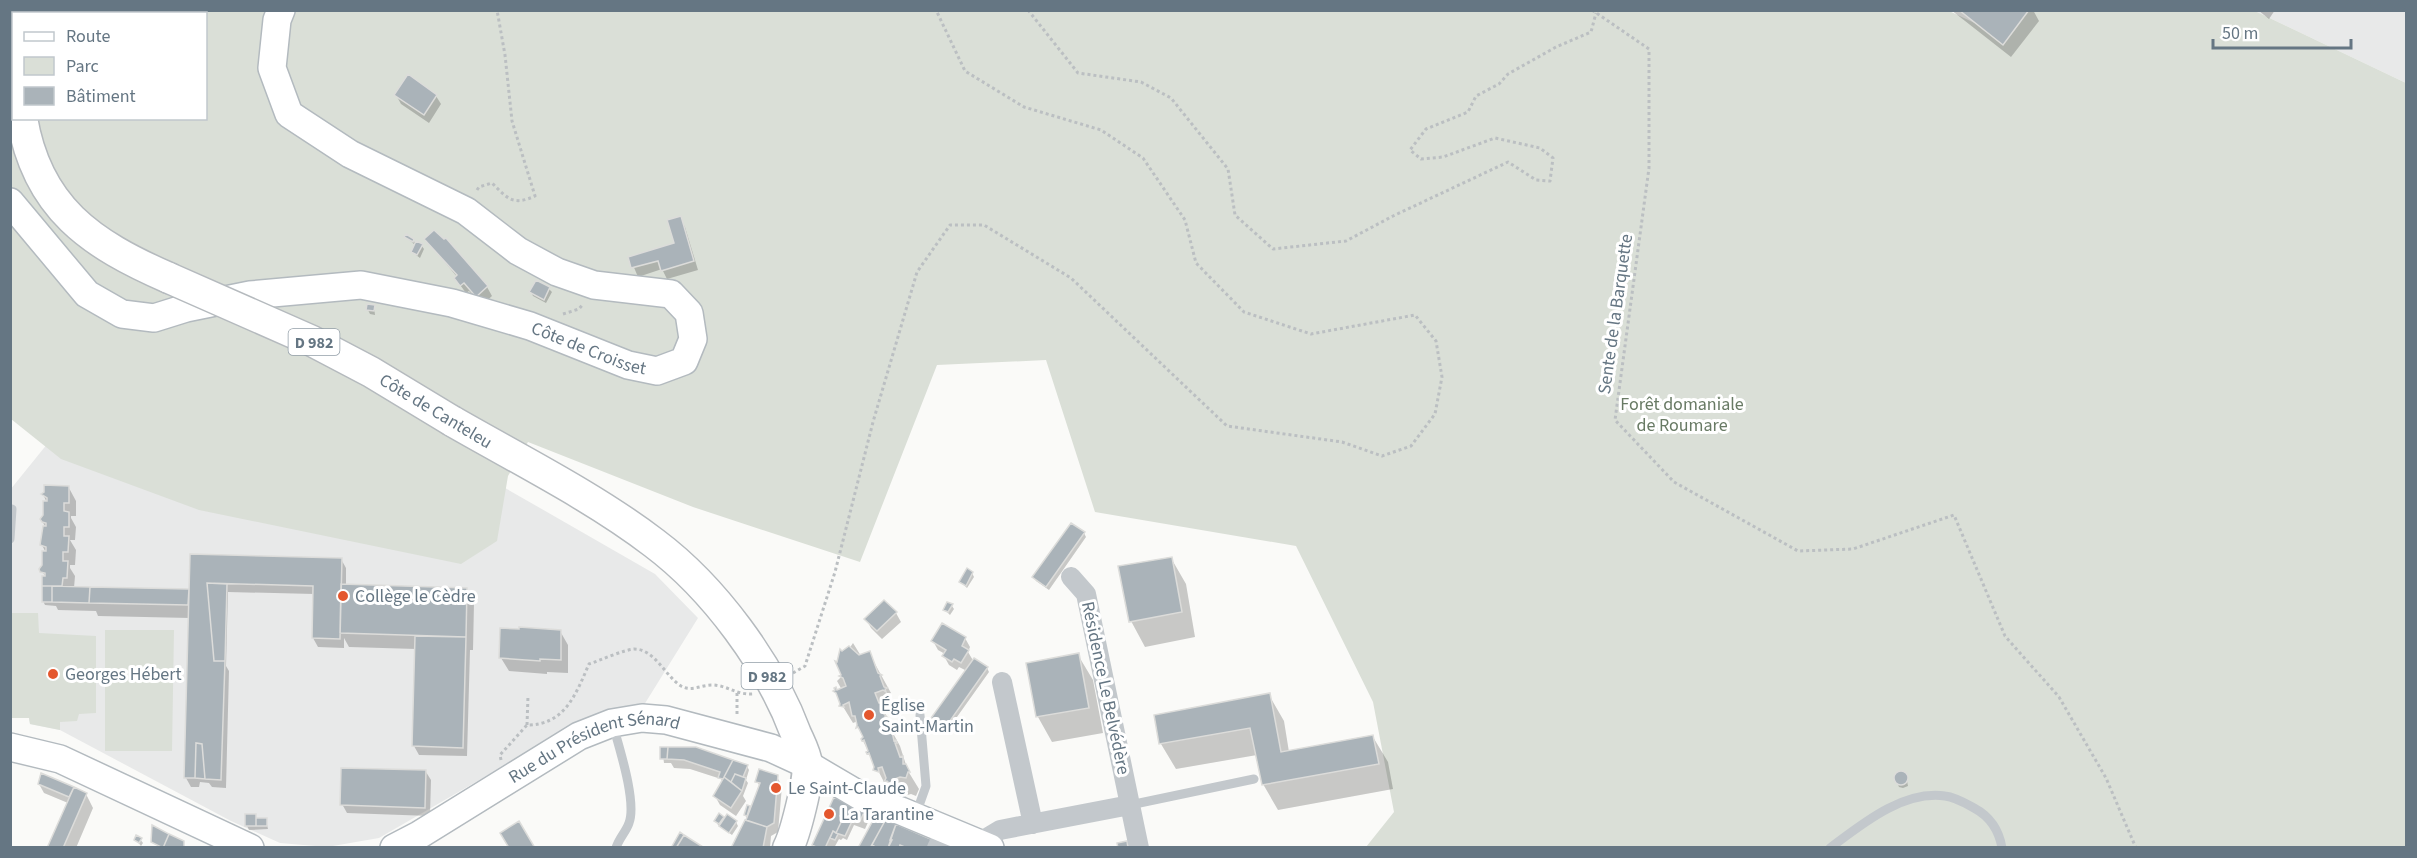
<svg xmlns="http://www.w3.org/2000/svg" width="2417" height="858" viewBox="0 0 2417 858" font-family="'Source Sans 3',sans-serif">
  <rect width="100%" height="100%" fill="#fafaf8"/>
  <!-- built -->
  <path fill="#e8e9e9" d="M2255 11H2406V83Z
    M115 360 486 477 655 574 698 618 639 713 552 738 379 838 327 847 280 843 231 821 60 730 30 724 29 718H11L10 490Z"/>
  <!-- green -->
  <path fill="#dadfd7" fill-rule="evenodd" d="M1947 10 1998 34 2027 11H2255L2406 83V847H1366L1394 812 1373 702 1296 546 1095 512 1046 360 937 365 860 562 693 507 528 442 508 476 497 541 461 564 199 510 61 459 11 419 10 11ZM14 14H206V118H14Z
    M11 613H38L39 633 96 636V713L79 714 77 721 60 722V730L30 724 29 718H11Z
    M105 630H174L172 751H105Z"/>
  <!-- shadow -->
  <path fill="#0003" d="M1951 10H2033L2039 21 2011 57Z
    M2258 10H2275L2269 19Z
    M396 95 436 96 441 104 429 123 401 104Z
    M680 218 685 227 698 270 667 279 662 269 638 277 630 258 676 244Z
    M406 237 413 240 416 244 421 245 424 249 420 258 412 252 415 245Z
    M426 239 445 240 487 287 492 296 482 305 469 291 466 293 455 278 457 277Z
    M549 289 552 292 546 303 533 296 531 292Z
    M374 307 375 315 370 314 368 310Z
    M69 488 76 501V516H71V518L76 527 75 540H70L76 550 75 565H70V568L75 576 74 588 190 591 191 556 341 559 346 568V586L466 590 474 603 473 650H470L467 756 419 755 414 746 416 649 349 647 344 638V648L318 647 313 638 314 594 228 592 226 666 229 671 226 788 212 787 209 783 200 782 199 787H191L186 778 190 618 98 616 96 611 58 610 56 606 45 605 43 601 46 578 41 569 46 553 42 545 46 528 41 519 45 516 47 503 43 494Z
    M1084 533 1086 537 1049 590 1036 581 1034 577Z
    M1171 558 1186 584 1195 637 1145 647 1131 621Z
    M972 573 974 577 967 588 961 582Z
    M884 603 896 613 901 622 882 639 871 628 866 619Z
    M952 606 954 609 950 615 945 610Z
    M560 631 568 645V673L547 672V674L509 671 501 658Z
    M965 638 970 647 968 652 974 662 987 668 989 672 947 731 933 719 967 671 959 667 957 670 949 665 944 656 945 654 938 650 933 641Z
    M853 643 861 656 869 653 891 693 889 694 894 707 884 711 896 735H894L900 746 908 771 919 789 916 796 911 794 897 798 890 785 887 788 886 786 863 741 865 738 858 721 853 723 842 705V690L837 681 843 675 849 649Z
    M1078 655 1093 680 1103 733 1052 742 1038 717Z
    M1269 695 1284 721 1289 752 1373 737 1388 762 1393 789 1278 810 1263 784 1257 755 1176 769 1161 744 1156 717Z
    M662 748 747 766 749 770 746 780 748 783 743 796 746 801 736 816 720 805 715 796 723 782 721 779 690 769 674 768 671 763H664Z
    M426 772 431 780 430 816 347 813 342 804Z
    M1901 773 1906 776 1908 786 1903 788 1899 787 1895 778Z
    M777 777 782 786 778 832 771 836 770 848H734L748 819 745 815 749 808 751 810 760 787 757 781Z
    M39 784 73 788 86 794 93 808 76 848H48L68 803 44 793Z
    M835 799 864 811 869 820 865 829 854 825 847 840 843 838 841 840 839 839 834 848H813Z
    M255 815 258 820H266L268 829 249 830 247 826Z
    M719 816 736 822 738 826 732 835 718 825 716 821Z
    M876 817 932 842 935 848H860Z
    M140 839 143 843 141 846 136 840Z"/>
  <!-- building -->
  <path fill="#aab3b9" stroke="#dcdcda" stroke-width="1.5" d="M1959 10H2029L2003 45Z
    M408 74 437 95 424 115 394 95Z
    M681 216 694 261 661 271 658 261 631 268 628 257 674 243 667 220Z
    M434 230 444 239 446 238 488 286 476 297 464 283 460 286 454 278 457 275 424 239Z
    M406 234 414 239 413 242 404 237Z
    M416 241 423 244 417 255 411 252Z
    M536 280 550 287 544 300 529 292Z
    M367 304 375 305 374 311 366 310Z
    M44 485 69 486V503H64V511L69 512V527H64V536H69L68 552H63V561H68L67 578H63L62 586H42V576H45V573L40 572 39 569 42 565V551H46V547L40 545 43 526H46V523L42 522 40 519 43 515V501H47V498L41 494 44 492Z
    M1071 523 1085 532 1046 587 1032 577Z
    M190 554 342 558 340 639 312 638 313 586 207 583 214 661H225L221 780 205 779 202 744 196 743 195 778H184Z
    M1172 557 1182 612 1129 622 1118 566Z
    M967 568 973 572 966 586 959 582Z
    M207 583 227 584 225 661H214Z
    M341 584 467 588 466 637 340 633Z
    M42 586H52V602H42Z
    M52 586 90 587 89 603 52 602Z
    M90 587 189 589 188 605 89 603Z
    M884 600 897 612 877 631 864 619Z
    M947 602 953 604 948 612 943 610Z
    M942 623 966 637 962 646 969 650 961 663 954 659 952 662 942 656 946 650 931 641Z
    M519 627 561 630V660L540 659V661L499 658 500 628 519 629Z
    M415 636 466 637 463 748 412 746Z
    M849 646 859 655 870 651 878 673 882 675 880 676 884 687 887 688 885 689 886 692 883 690 875 693 879 703H881L884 714 887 717H885L889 728 891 727 894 741 896 740 897 743H895L900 757 903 756V764H906L910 772H908L906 778 900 777 892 780 890 784 887 781 884 782 886 778 882 767 878 768 879 772 873 770 874 767 869 753 867 754 866 752 868 751 864 740 862 741 861 739 863 737 858 727 856 728 857 725 855 716H852L849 702 843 705 844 707 839 706 840 704 836 693 833 691 835 690 834 688 836 687 837 690 846 686 843 678 839 676 841 675 835 661 837 662 840 649 842 651Z
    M1079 653 1089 708 1036 717 1026 663Z
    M974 658 988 667 945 728 931 718Z
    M1270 693 1281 752 1373 735 1379 764 1262 785 1250 728 1159 744 1154 715Z
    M196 743 202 744 205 779 195 778Z
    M660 747H668L667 759H660Z
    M668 747H696L733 760 723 779 718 778 720 772 684 760 667 759Z
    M733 760 748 765 743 777 735 774 731 782 724 777Z
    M341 768 426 770 425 808 340 805Z
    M759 769 778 775 774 823 767 827 746 820 760 783 755 782Z
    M1894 778a7 7 0 1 1 14 0a7 7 0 1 1-14 0Z
    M41 773 74 787 69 797 38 784Z
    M735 774 746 778 742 791 731 782Z
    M724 777 742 791 731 808 713 796Z
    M74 787 87 793 63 848H47Z
    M834 797 865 810 860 821 842 814 840 816 843 818 836 833 833 831 825 848H818L812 845Z
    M747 805 750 806 747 816 744 815Z
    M719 813 724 817 719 824 714 821Z
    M245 814H256V826H245Z
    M727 814 737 821 729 833 719 826Z
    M842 814 853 819 845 836 836 833 843 818 840 816Z
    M876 815 886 819 870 848H858Z
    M256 818H267V826H256Z
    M886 819 896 824 890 840H892L888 848H877L872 845Z
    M745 820 767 827 763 848H731Z
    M519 821 535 848H509L500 833Z
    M896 824 933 840 930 848H907L900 845 899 848H888Z
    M152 825 169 834 163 848 151 842Z
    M833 831 838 834 835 840 830 838Z
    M680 832 684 835 676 848H671Z
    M169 834 184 841V848H163Z
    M136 835 142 838 139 843 134 840Z
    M684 835 703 847V848H676Z
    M1127 841 1128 848H1118L1117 843Z"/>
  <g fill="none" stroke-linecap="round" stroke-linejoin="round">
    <!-- secondary casing -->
    <g stroke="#b3babf" stroke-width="30">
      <g id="secondary">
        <path id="s1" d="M10 202 87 294 122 314 154 318 186 308 250 295 361 285 452 303 530 326 628 365 657 371 684 361 693 339 689 313 671 294 594 285 557 272 518 251 466 211 350 154 289 114 272 68 277 20 281 10"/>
        <path d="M10 747 60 759 250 848"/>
        <path id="s2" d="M394 848 419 835 579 736 612 723 642 718 666 720 771 748 808 765 864 798 901 811 990 848"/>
      </g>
    </g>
    <!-- primary casing -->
    <g stroke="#b5babe" stroke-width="33">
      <path id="primary" d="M49 14 51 10
        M22 118C37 208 91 244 169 278
        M452 421C518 459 594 497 654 543 714 588 770 664 796 734 800 743 806 754 807 764 810 777 795 835 788 848"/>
    </g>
    <!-- path -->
    <path stroke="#bbbfc2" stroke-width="3" stroke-dasharray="3 3" stroke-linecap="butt" d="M1028 10 1078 73 1141 82 1171 98 1228 169 1235 215 1273 249 1346 241 1393 216 1508 162 1536 180 1550 181 1553 158 1540 148 1495 138 1443 157 1421 159 1410 150 1426 129 1468 112 1476 96 1499 84 1508 74 1556 47 1591 32 1596 13
      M1592 10 1649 49V168L1615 420 1674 482 1798 551 1853 549 1954 515 2005 636 2059 697 2106 778 2136 848
      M477 190 479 187 492 183C508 199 513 206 535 196L512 121 505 55 497 10
      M563 314 579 309 583 304
      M793 673 805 666 835 572 873 422 917 272 950 225H984L1071 278 1227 426 1342 442 1382 456 1411 446 1435 414 1442 377 1436 341 1415 315 1311 334 1244 312 1196 263 1185 220 1143 158 1101 130 1024 107 965 71 936 10
      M737 693V715
      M527 725 528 696
      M501 760 500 755 527 725C565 725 576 694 589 664 601 660 623 650 634 649 655 649 665 676 681 686 691 692 701 685 712 685 727 685 736 695 753 694"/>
    <!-- lane -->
    <path stroke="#c3c8cc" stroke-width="9" d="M10 539 12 509
      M613 725C619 747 637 802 629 823 626 832 619 838 616 848
      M1130 805 1254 779
      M916 814 926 786 920 715
      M1830 848C1862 824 1903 790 1945 796 1955 797 1965 803 1974 808 1989 816 1999 830 2002 848"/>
    <!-- street -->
    <path stroke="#c3c8cc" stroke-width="20" d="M1002 682 1033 824
      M1130 805 1139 848
      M980 842 1000 830 1130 805 1086 594 1071 577
      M937 848 946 829"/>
    <!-- secondary -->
    <use href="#secondary" stroke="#fff" stroke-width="27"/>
    <!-- primary -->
    <use href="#primary" stroke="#fff" stroke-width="30"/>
    <!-- primary-bridge casing -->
    <g stroke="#b5babe" stroke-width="33" stroke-linecap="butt">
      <path id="primary-bridge" d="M169 278 312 341 371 372 452 421"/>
    </g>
    <!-- primary-bridge -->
    <use href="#primary-bridge" stroke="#fff" stroke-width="30"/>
  </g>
  <!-- markers -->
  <g fill="#e4572e" stroke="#fff" stroke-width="2">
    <circle cx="343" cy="596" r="6"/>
    <circle cx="53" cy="674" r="6"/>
    <circle cx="869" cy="715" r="6"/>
    <circle cx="776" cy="788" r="6"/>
    <circle cx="829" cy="814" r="6"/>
  </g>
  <g text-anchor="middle" stroke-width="6" stroke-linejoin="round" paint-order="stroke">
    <!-- shield labels -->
    <g fill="#fff" stroke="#939fa8" stroke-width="1.5">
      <rect x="288.5" y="329" width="51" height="26" rx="4.5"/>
      <rect x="741.5" y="663" width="51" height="26" rx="4.5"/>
    </g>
    <g font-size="16" font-weight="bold" fill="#657683">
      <text x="314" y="348">D 982</text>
      <text x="767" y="682">D 982</text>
    </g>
    <!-- street labels -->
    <g font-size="18" fill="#657683" stroke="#fff">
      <text transform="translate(1615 314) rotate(-82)" y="6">Sente de la Barquette</text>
      <text dy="6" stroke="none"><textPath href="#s1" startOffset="640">Côte de Croisset</textPath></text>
      <text transform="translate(436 411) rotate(31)" y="6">Côte de Canteleu</text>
      <text transform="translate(1106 688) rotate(78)" y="6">Résidence Le Belvédère</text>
      <text dy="6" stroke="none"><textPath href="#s2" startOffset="228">Rue du Président Sénard</textPath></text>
    </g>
    <!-- park labels -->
    <g font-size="18" fill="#687a64" stroke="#fff">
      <text x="1682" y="410">Forêt domaniale<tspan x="1682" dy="21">de Roumare</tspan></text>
    </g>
    <!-- poi labels -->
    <g font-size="18" fill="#657683" stroke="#fff" text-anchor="start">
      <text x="355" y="602">Collège le Cèdre</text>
      <text x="65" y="680">Georges Hébert</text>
      <text x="881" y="711">Église<tspan x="881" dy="21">Saint-Martin</tspan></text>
      <text x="788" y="794">Le Saint-Claude</text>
      <text x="841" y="820">La Tarantine</text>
    </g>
  </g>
  <!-- border -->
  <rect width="2417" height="858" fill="none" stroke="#657683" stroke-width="24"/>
  <!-- legend -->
  <rect x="12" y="12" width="195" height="108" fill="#ffffff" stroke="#c1c8cd" stroke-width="1.5"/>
  <rect x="24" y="32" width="30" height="9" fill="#ffffff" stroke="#c1c8cd" stroke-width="1.5"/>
  <text x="66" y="42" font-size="18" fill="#657683">Route</text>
  <rect x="24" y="57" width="30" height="18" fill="#dadfd7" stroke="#c1c8cd" stroke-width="1.5"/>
  <text x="66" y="72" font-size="18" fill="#657683">Parc</text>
  <rect x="24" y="87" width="30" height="18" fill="#aab3b9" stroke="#c1c8cd" stroke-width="1.5"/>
  <text x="66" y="102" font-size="18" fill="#657683">Bâtiment</text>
  <!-- scale -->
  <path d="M2213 39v9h138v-9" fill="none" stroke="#657683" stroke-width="3"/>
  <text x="2222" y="39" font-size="18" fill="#657683" stroke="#ffffff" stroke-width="4.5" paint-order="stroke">50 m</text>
</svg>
